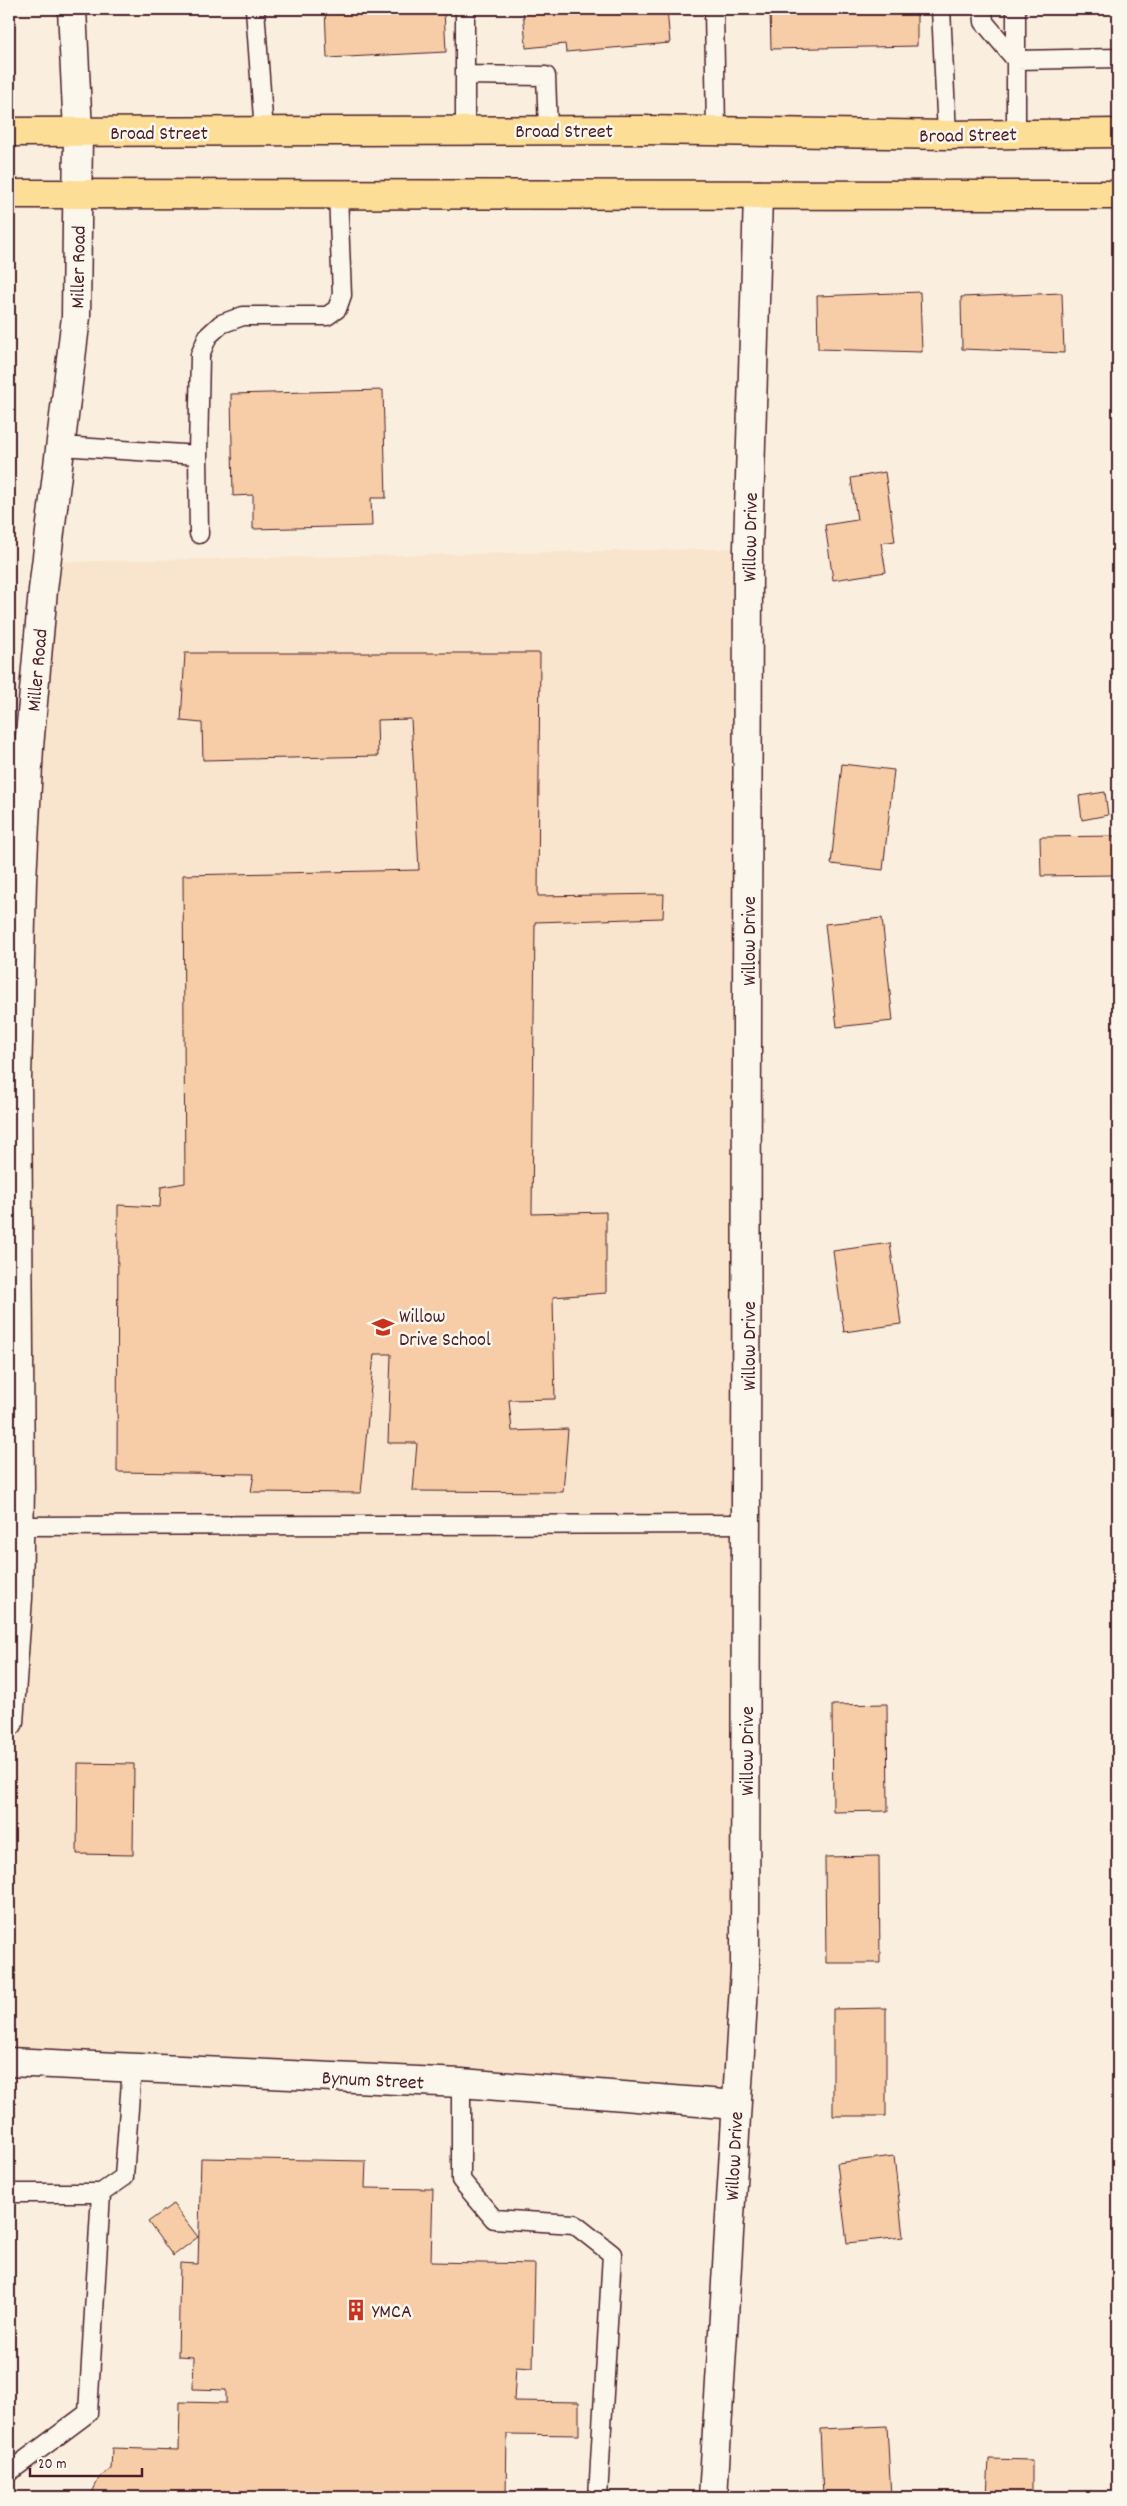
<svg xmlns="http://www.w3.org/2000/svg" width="1127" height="2506" viewBox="0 0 1127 2506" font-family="Dekko,sans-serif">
  <rect width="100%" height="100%" fill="#faefde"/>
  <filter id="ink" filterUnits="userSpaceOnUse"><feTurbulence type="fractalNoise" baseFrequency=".02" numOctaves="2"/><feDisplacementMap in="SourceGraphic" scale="10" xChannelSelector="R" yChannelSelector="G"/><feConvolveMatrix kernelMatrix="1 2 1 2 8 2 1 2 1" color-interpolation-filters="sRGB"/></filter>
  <g filter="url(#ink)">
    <!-- built -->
    <path fill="#f9e5cd" d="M748 548 736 2105 9 2062V1722L17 1080 47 562Z"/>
    <!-- building -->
    <path fill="#f6cda6" stroke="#4a1f2b" d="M325 9H444L446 52 327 58Z
      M523 9H667L670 43 566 52 565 44 526 48Z
      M770 9H917V46L771 49Z
      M920 292 922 352 818 349 817 296Z
      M1062 293 1064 353 962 349 961 297Z
      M383 390 386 498H371L372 526 253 529V495L233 496 231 394Z
      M885 472 895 541 881 543 886 572 833 580 825 525 857 520 851 478Z
      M185 653H540L538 896 664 894 663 918 535 922 532 1214 606 1212V1293L553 1297 555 1399 509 1400 512 1431 568 1429 563 1492 413 1491 417 1443H388L391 1354H374L361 1493 251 1492 254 1474 117 1472 118 1205 160 1207 161 1187 185 1183 183 875 419 870 411 719 377 720 378 756 203 760 202 723 181 721Z
      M842 764 894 770 883 870 831 864Z
      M1105 792 1108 815 1082 820 1079 796Z
      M1115 836V875L1041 876 1040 837Z
      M882 918 893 1021 837 1027 825 924Z
      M890 1243 901 1324 844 1332 833 1251Z
      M887 1704 888 1811 833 1812 832 1705Z
      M78 1763 134 1764 133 1855 77 1854Z
      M879 1856 880 1963H826L825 1857Z
      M886 2008V2116H833V2009Z
      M894 2156 903 2237 847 2243 837 2163Z
      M201 2158 366 2161 365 2188 433 2189 431 2262 535 2264 533 2368 516 2367 514 2401 579 2402V2435L507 2434 506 2497H90L99 2478 111 2469 112 2448 179 2450 180 2402 226 2403V2390L193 2389 194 2357 178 2356 180 2263 198 2264Z
      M173 2204 198 2237 173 2256 148 2222Z
      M887 2426 891 2497H823L820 2429Z
      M989 2459 1032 2460V2497H987Z"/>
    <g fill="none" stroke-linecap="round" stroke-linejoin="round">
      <!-- lane casing -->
      <g stroke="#4a1f2b" stroke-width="21">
        <path id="lane" d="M255 9 264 132
          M465 9V131
          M714 9 716 130
          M941 9 947 135
          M983 9 984 22 1016 60 1118 58
          M465 75 546 76 548 130
          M1016 134V9
          M61 446 198 455 199 534
          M198 455 200 355 208 336 221 324 243 316H327L337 309 342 295 338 194
          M19 1526 748 1524
          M461 2083V2180L494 2219 574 2224 612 2254 598 2497
          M9 2193H101L88 2413 9 2472
          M101 2193 124 2177 132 2067"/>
      </g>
      <!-- street casing -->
      <g stroke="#4a1f2b" stroke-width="31">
        <path id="street" d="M9 2062 461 2083 736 2105
          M713 2497 745 1969 748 548 758 195"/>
      </g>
      <!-- secondary casing -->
      <g stroke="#4a1f2b" stroke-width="31">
        <path id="secondary" d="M9 1722 18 1598 20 1488 17 1080 22 880 29 747 43 590 76 317 78 132 72 9"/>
      </g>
      <!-- primary casing -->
      <g stroke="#4a1f2b" stroke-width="31">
        <path id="primary" d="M9 132 643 130 947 135 1118 133
          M9 194 1118 195"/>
      </g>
      <!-- lane -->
      <use href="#lane" stroke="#fbf7ec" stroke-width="18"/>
      <!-- street -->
      <use href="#street" stroke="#fbf7ec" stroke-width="28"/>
      <!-- secondary -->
      <use href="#secondary" stroke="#fbf7ec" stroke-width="28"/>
      <!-- primary -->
      <use href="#primary" stroke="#fdde96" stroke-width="28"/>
    </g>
  </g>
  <!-- icons -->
  <defs>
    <g id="school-bare" transform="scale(1.725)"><path d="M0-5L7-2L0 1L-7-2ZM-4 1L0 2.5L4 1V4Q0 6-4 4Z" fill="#c8321e" stroke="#fbf7ec" stroke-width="2.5" paint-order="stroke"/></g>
    <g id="building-bare" transform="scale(1.725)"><path d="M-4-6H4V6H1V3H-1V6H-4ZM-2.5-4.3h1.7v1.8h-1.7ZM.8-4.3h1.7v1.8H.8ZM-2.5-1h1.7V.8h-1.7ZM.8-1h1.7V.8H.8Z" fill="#c8321e" stroke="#fbf7ec" stroke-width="2.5" paint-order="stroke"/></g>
  </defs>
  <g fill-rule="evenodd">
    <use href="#school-bare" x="383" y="1327"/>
    <use href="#building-bare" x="356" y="2310"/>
  </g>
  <g text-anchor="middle" stroke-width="5" stroke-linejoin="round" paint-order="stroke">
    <!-- street labels -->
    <g font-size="20" fill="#4a1f2b" stroke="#fbf7ec">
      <text x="564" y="137">Broad Street</text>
      <text x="159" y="139">Broad Street</text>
      <text transform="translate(968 134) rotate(-1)" y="7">Broad Street</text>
      <text transform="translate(77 267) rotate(-89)" y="7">Miller Road</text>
      <text transform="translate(749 537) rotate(-89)" y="7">Willow Drive</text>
      <text transform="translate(36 670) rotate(-85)" y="7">Miller Road</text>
      <text transform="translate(748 941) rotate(-90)" y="7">Willow Drive</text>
      <text transform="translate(748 1346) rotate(-90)" y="7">Willow Drive</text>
      <text transform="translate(746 1751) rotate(-90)" y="7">Willow Drive</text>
      <text transform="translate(373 2079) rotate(3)" y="7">Bynum Street</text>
      <text transform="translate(733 2156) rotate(-87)" y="7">Willow Drive</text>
    </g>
    <!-- poi labels -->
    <g font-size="20" fill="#4a1f2b" stroke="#fbf7ec" text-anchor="start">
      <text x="399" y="1322">Willow<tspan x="399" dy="23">Drive School</tspan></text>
      <text x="372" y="2317">YMCA</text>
    </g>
  </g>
  <!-- margin -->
  <rect width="1127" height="2506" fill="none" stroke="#fbf7ec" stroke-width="30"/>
  <rect x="15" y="15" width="1097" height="2476" fill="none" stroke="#4a1f2b" stroke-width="2" filter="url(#ink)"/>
  <!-- scale -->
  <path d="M30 2468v8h112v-8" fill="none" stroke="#4a1f2b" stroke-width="2.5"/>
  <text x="38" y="2468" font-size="15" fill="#4a1f2b" stroke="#fbf7ec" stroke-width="4" paint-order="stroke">20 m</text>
</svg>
